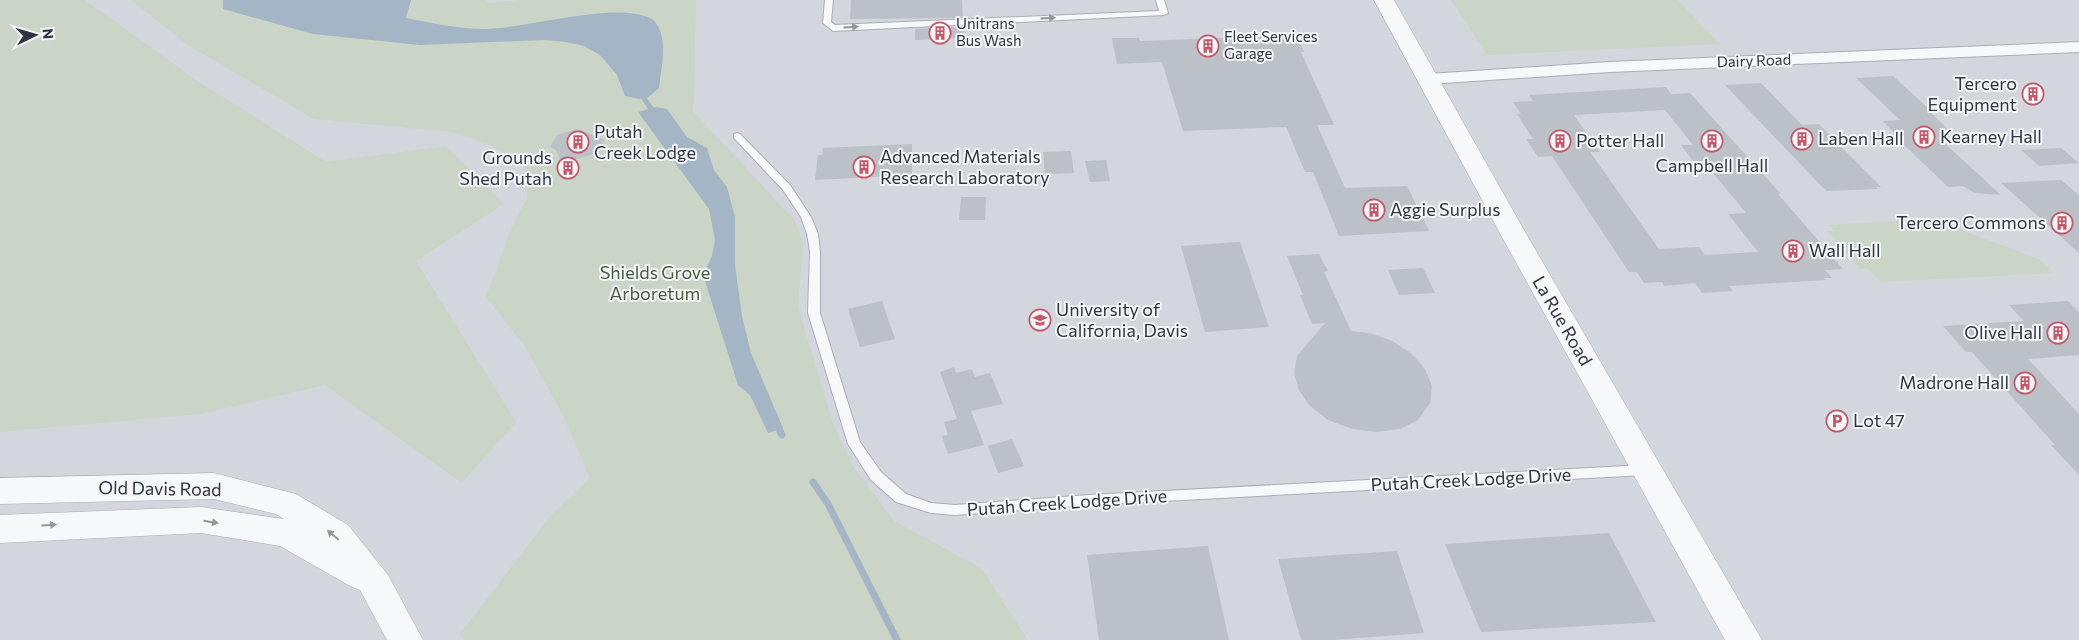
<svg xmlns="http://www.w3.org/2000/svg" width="2079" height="640" viewBox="0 0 2079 640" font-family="Commissioner,sans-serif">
  <rect width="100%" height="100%" fill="#e5e7eb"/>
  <!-- built -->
  <path fill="#d3d6dc" d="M0 0H2079V640H0Z"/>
  <!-- green -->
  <path fill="#cad4c7" d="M0 0H85L193 78 326 162 446 146 504 204 416 261 516 422 462 483 325 385 201 414 0 432Z
    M131 0H486L489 3 520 0H696L694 101 692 110 795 221 803 243 798 307 833 423 852 465 894 521 981 568 1028 640H464L460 634 552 514 590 478 563 415 524 345 486 297 511 229 527 198 524 166 490 145 452 132 314 119 188 45Z
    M1451 0H1678L1720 44 1487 55Z
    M1931 219 2039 259 2054 273 1881 282 1869 269H1860L1827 231H1834L1829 225Z"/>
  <!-- water -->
  <path fill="#a4b5c6" d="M223 0H411L406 18C433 23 458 29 485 29 529 28 618 0 652 19 670 34 661 68 659 88L645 100 625 96 617 75 600 55 584 46 566 42 544 40 420 45 313 34 223 9Z
    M655 107 667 109 687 137 707 148 714 170 727 187 735 217V265L742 316 751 353 783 428 768 433 750 395 738 385 703 275 712 256 715 240 709 209 638 112Z"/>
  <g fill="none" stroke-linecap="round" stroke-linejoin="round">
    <!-- stream-far1 -->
    <path stroke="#a4b5c6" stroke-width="5" d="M645 100 656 115"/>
    <!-- stream -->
    <path stroke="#a4b5c6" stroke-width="7" d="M775 422 782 435
      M813 482 828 504 897 640"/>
  </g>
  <!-- building -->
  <path fill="#bcc1c7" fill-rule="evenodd" d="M851 0H962L963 18 850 19Z
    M964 27 965 38 915 40V29Z
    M1296 35 1304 52H1301L1334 125H1317L1345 188 1407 186 1429 231 1339 236 1313 172H1305L1286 127 1183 131 1162 62 1117 64 1112 38H1139L1140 41Z
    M1893 76 1929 109H1927L1953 134H1947L1952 139 1941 140 2001 195 1975 193 1963 186 1948 187 1900 141H1902L1883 121 1900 120 1856 78Z
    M1761 83 1802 125 1819 124 1881 187H1876L1878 189 1826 191 1725 85Z
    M1666 87 1671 94 1690 93 1781 194H1778L1843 269 1825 270 1832 278H1824L1826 280 1729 286 1733 291 1702 293 1695 283 1664 286 1662 282 1644 283 1637 272H1629L1552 156 1538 157 1526 139H1533L1517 114H1521L1513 102 1533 101 1529 95ZM1665 110 1693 145H1681L1693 161H1703L1746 213 1728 214 1758 252 1705 255 1699 247 1659 249 1590 152H1600L1574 115Z
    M578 129 604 140 598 153 562 163 556 150 550 147 557 135Z
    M912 144V175L815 180 818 155H822L823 148Z
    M2061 148 2079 163 2039 166 2021 150Z
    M1071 151 1074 173 1045 174 1043 152Z
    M1106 160 1110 181 1090 182 1085 161Z
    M2061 180 2079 195V253L2001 183Z
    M961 197H986L985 220H959Z
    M1240 242 1269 327 1205 332 1181 246Z
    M1319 254 1328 271 1324 272 1351 331 1370 333 1392 341 1411 353 1425 369 1432 386 1430 403 1418 420 1400 429 1377 432 1352 429 1328 420 1309 405 1299 390 1294 373 1297 356 1325 323 1312 324 1300 295H1303L1287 256Z
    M1423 268 1435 293 1399 295 1388 270Z
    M882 301 895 339 860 347 848 309Z
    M2068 301 2079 312V355L2028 359 2079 414V475L2051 445H2055L1972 352H1966L1943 326 2024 321 2009 305Z
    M954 367 956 373 972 369 975 377 990 373 1003 404 971 411 984 445 948 454 942 436 948 435 944 422 957 419 940 372Z
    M1012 439 1024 466 998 473 988 446Z
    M1609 533 1656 622 1481 632 1445 544Z
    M1208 546 1229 640H1099L1087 555Z
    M1397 551 1424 633 1333 640H1301L1278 559Z"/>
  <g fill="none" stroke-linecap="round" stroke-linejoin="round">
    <!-- service casing -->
    <g stroke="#aaaeb5" stroke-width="2">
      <path id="service" d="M825 0H833L831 22 835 25 1159 11 1156 0H1164L1168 13 1164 15 833 31 823 23Z
        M737 133 740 134 790 185 811 217 818 234 820 251V313L860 442 881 472 906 494 931 503 955 505 1089 495 1645 465 1650 466 1651 470 1650 474 1645 475 1089 505 955 515 931 513 896 502 871 480 848 444 808 313 810 251 807 234 801 217 783 190 734 138V134Z"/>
    </g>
    <!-- minor casing -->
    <g stroke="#aaaeb5" stroke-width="2">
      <path id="minor" d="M2079 42V52L1610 72 1429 84 1423 83 1420 79 1423 75 1429 74 1610 62Z"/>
    </g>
    <!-- tertiary casing -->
    <g stroke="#aaaeb5" stroke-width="1">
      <path id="tertiary" d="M1374 0H1394L1528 237 1762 640H1725L1502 237Z
        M214 473 296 494 348 525 388 575 423 640H387L360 590 350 586 280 546 201 533 0 543V515L201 507 284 519 276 514 214 499 0 504V478Z"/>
    </g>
    <!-- service -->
    <use href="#service" fill="#f7f8f9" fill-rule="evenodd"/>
    <!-- minor -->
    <use href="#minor" fill="#f7f8f9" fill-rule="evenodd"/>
    <!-- tertiary -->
    <use href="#tertiary" fill="#f7f8f9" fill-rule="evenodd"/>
  </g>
  <!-- one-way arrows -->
  <defs><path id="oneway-solid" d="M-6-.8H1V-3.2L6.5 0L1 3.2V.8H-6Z" transform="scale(1.25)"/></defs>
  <g fill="#92969e">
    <use href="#oneway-solid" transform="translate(1048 18) rotate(-3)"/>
    <use href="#oneway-solid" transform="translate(851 27) rotate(-3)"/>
    <use href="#oneway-solid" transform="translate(211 522) rotate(9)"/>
    <use href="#oneway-solid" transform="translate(49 525) rotate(-4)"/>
    <use href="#oneway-solid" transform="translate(333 535) rotate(-140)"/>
  </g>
  <!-- icons -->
  <defs>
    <g id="building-ring" transform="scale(1.125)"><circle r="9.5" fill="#f4f6f8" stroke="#c1596b" stroke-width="1.5"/><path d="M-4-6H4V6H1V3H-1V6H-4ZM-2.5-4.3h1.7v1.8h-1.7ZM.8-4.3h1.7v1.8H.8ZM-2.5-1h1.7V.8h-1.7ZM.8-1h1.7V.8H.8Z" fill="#c1596b"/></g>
    <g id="university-ring" transform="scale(1.125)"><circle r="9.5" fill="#f4f6f8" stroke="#c1596b" stroke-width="1.5"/><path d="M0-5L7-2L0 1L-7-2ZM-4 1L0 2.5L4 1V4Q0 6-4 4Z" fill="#c1596b"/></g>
    <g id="parking-ring" transform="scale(1.125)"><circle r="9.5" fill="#f4f6f8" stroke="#c1596b" stroke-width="1.5"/><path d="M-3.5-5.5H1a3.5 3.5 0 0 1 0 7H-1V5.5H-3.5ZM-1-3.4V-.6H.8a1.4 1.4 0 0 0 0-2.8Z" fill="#c1596b"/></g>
  </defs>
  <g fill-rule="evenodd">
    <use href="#building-ring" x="940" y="33"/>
    <use href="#building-ring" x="1208" y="46"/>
    <use href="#building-ring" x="2033" y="94"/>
    <use href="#building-ring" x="1924" y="137"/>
    <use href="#building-ring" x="1802" y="139"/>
    <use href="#building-ring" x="1560" y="141"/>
    <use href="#building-ring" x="1712" y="141"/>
    <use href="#building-ring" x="578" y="142"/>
    <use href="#building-ring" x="864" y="167"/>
    <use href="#building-ring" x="568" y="168"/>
    <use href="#building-ring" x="1374" y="210"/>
    <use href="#building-ring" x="2062" y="223"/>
    <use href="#building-ring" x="1793" y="251"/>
    <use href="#university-ring" x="1040" y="320"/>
    <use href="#building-ring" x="2058" y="333"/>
    <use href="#building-ring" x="2025" y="383"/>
    <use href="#parking-ring" x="1837" y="421"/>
  </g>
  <g text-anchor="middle" stroke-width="4" stroke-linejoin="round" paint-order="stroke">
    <!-- far-poi labels -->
    <g font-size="15" fill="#2e3542" stroke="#f4f6f8" text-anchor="start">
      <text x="956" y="29">Unitrans<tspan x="956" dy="17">Bus Wash</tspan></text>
      <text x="1224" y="42">Fleet Services<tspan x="1224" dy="17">Garage</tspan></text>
    </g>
    <!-- far-street labels -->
    <g font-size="15" fill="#2e3542" stroke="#f4f6f8">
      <text transform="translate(1754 61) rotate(-2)" y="5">Dairy Road</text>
    </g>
    <!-- poi labels -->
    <g font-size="18" fill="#2e3542" stroke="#f4f6f8" text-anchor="start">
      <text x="2017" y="90" text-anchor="end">Tercero<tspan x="2017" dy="21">Equipment</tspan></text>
      <text x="594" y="138">Putah<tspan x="594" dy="21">Creek Lodge</tspan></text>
      <text x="1940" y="143">Kearney Hall</text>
      <text x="1818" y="145">Laben Hall</text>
      <text x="1576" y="147">Potter Hall</text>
      <text x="880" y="163">Advanced Materials<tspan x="880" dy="21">Research Laboratory</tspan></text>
      <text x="552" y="164" text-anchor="end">Grounds<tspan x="552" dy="21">Shed Putah</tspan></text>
      <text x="1712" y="172" text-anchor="middle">Campbell Hall</text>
      <text x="1390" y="216">Aggie Surplus</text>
      <text x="2046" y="229" text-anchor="end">Tercero Commons</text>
      <text x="1809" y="257">Wall Hall</text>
      <text x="1056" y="316">University of<tspan x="1056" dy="21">California, Davis</tspan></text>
      <text x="2042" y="339" text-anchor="end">Olive Hall</text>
      <text x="2009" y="389" text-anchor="end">Madrone Hall</text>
      <text x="1853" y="427">Lot 47</text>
    </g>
    <!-- park labels -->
    <g font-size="18" fill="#435c3d" stroke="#f4f6f8">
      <text x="655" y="279">Shields Grove<tspan x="655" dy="21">Arboretum</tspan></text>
    </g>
    <!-- street labels -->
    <g font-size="18" fill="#2e3542" stroke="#f4f6f8">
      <text transform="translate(1562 321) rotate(60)" y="6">La Rue Road</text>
      <text transform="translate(1471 480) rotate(-3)" y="6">Putah Creek Lodge Drive</text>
      <text transform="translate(160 489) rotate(1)" y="6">Old Davis Road</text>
      <text transform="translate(1067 503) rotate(-4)" y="6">Putah Creek Lodge Drive</text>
    </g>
  </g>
  <!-- north arrow -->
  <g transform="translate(35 35) rotate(85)" stroke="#f4f6f8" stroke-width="4" paint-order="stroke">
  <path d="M0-4L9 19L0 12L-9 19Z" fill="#2e3542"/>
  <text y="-8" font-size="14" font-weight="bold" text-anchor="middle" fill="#2e3542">N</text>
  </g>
</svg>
